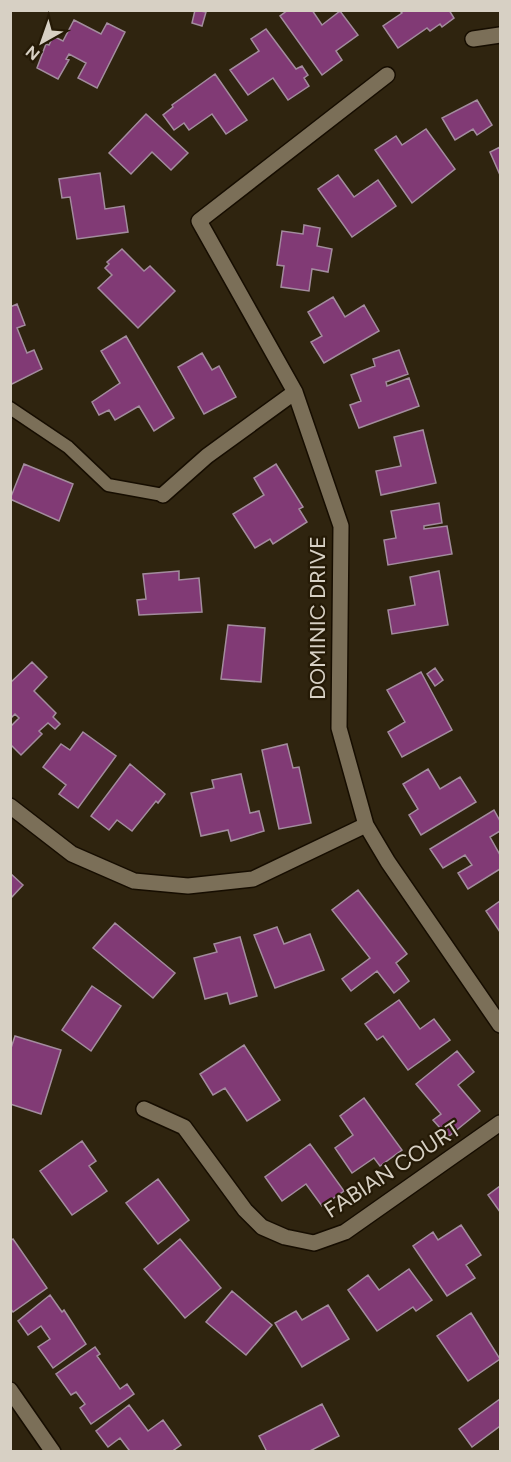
<svg xmlns="http://www.w3.org/2000/svg" width="511" height="1462" viewBox="0 0 511 1462" font-family="Figtree,sans-serif">
  <rect width="100%" height="100%" fill="#2f240f"/>
  <!-- building -->
  <path fill="#813a75" stroke="#a38c9e" stroke-width="1.5" d="M195 10 206 12 202 26 192 23Z
    M288 10H312L322 25 340 11 358 35 336 51 342 60 322 75 280 16Z
    M399 10H449L454 18 442 27 440 24 430 31 427 28 398 48 383 26 402 13Z
    M74 20 101 34 107 23 125 32 97 88 78 78 86 63 69 54 66 59 69 60 58 79 37 68 46 44 49 45 53 36 63 41Z
    M266 29 296 69 302 66 308 75 304 78 309 86 288 100 273 78 248 95 230 70 259 51 251 39Z
    M215 74 247 120 226 134 212 114 189 130 184 123 174 130 163 115 173 107 172 105Z
    M477 100 492 125 477 135 473 129 455 140 442 118Z
    M146 114 188 153 171 170 152 152 131 174 109 153Z
    M426 129 455 169 412 203 375 150 396 136 402 145Z
    M500 147V175L490 152Z
    M100 173 105 209 124 206 128 232 77 239 70 197 62 198 59 179Z
    M338 175 354 197 378 180 396 206 352 237 318 189Z
    M304 225 320 228 317 246 332 249 328 272 312 269 309 291 281 287 284 266 277 265 282 231 303 234Z
    M122 249 144 271 150 266 175 291 138 328 98 288 112 275 105 268 109 264 107 262Z
    M333 297 345 317 364 305 379 331 324 363 311 342 322 336 308 312Z
    M17 304 25 325 17 328 27 353 34 350 42 369 10 385V307Z
    M126 336 174 418 154 431 139 406 115 420 109 410 99 415 92 402 120 383 101 351Z
    M399 350 408 374 386 382 387 386 409 378 419 406 359 428 350 405 361 401 351 375 375 366 373 359Z
    M202 353 212 370 219 366 236 397 204 414 178 367Z
    M423 430 436 483 381 495 376 471 401 466 394 437Z
    M24 464 73 484 59 521 10 499Z
    M276 464 303 507 299 509 307 522 273 544 270 539 255 548 233 514 264 495 254 478Z
    M439 503 442 523 424 526V529L447 526 452 554 388 565 384 540 396 538 391 511Z
    M179 571V580L199 578 202 612 139 615 137 600 146 599 143 574Z
    M439 571 448 625 392 634 388 610 415 605 410 577Z
    M228 625 265 628 261 682 221 679Z
    M32 662 47 677 34 691 56 713 53 717 60 724 55 729 48 723 39 731 42 734 21 755 10 744V727L19 718 15 714 10 719V683Z
    M435 668 443 680 435 686 427 674Z
    M421 672 452 730 402 757 388 732 405 722 387 690Z
    M83 732 116 756 78 808 59 794 66 785 43 767 61 744 70 750Z
    M287 744 293 768 299 767 311 823 279 829 262 750Z
    M130 764 165 794 158 803 156 801 132 831 117 820 109 830 91 816Z
    M428 769 440 789 460 777 476 802 421 835 409 815 418 809 403 784Z
    M241 774 250 813 259 811 264 831 231 841 228 830 201 836 191 793 214 788 212 780Z
    M494 810 500 821V831L490 837 500 855V869L468 889 458 873 472 865 465 855 443 868 430 849Z
    M10 873 23 885 10 899Z
    M358 890 407 954 396 963 409 981 394 993 377 971 351 991 342 979 370 958 332 910Z
    M500 901V932L486 911Z
    M115 923 175 973 153 998 93 948Z
    M277 927 284 944 310 934 324 970 275 988 254 935Z
    M240 937 257 996 230 1004 227 993 205 999 194 958 217 952 214 944Z
    M92 986 121 1006 91 1051 62 1030Z
    M399 1000 420 1029 434 1019 450 1040 408 1070 383 1036 377 1040 365 1024Z
    M15 1036 61 1050 41 1114 10 1104V1051Z
    M244 1045 280 1100 247 1121 225 1088 213 1095 200 1074Z
    M457 1051 474 1072 458 1085 480 1111 448 1137 433 1120 441 1114 416 1084Z
    M364 1098 402 1150 380 1166 374 1158 352 1173 335 1148 353 1135 340 1116Z
    M82 1141 96 1161 89 1166 107 1191 72 1215 40 1171Z
    M310 1144 344 1191 322 1206 306 1184 282 1201 265 1177Z
    M158 1179 189 1220 158 1244 126 1203Z
    M500 1186V1212L488 1195Z
    M461 1225 481 1255 466 1265 475 1278 447 1296 413 1246 433 1232 438 1240Z
    M13 1239 47 1288 13 1312 10 1308V1241Z
    M180 1239 221 1288 185 1318 144 1269Z
    M409 1269 432 1300 416 1311 413 1307 377 1331 348 1290 368 1275 379 1290Z
    M232 1291 272 1325 246 1355 206 1322Z
    M50 1295 62 1312 64 1310 86 1344 53 1368 38 1347 50 1339 41 1326 28 1335 18 1321Z
    M328 1305 349 1339 302 1367 275 1323 296 1311 302 1320Z
    M471 1313 500 1359 468 1381 437 1336Z
    M95 1347 100 1354 97 1356 120 1389 127 1384 134 1394 91 1424 80 1408 85 1404 76 1392 71 1395 56 1374Z
    M500 1399V1426L472 1447 459 1429Z
    M322 1404 339 1436 308 1452H267L259 1436Z
    M129 1405 148 1431 163 1420 181 1445 171 1452H127L129 1450 120 1438 108 1447 96 1431Z"/>
  <g fill="none" stroke-linecap="round" stroke-linejoin="round">
    <!-- service casing -->
    <g stroke="#160d00" stroke-width="15">
      <path id="service" d="M10 408 68 447 108 485 163 495"/>
    </g>
    <!-- minor casing -->
    <g stroke="#160d00" stroke-width="18">
      <path id="minor" d="M473 39 500 35
        M387 75 199 221 295 392 341 526 339 728 366 825 388 862 500 1025
        M163 495 207 456 295 392
        M10 806 72 854 134 881 188 886 253 879 366 825
        M144 1109 184 1127 245 1210 262 1227 285 1237 314 1243 345 1232 500 1123
        M10 1390 53 1452"/>
    </g>
    <!-- service -->
    <use href="#service" stroke="#7b6f58" stroke-width="12"/>
    <!-- minor -->
    <use href="#minor" stroke="#7b6f58" stroke-width="15"/>
  </g>
  <g text-anchor="middle" stroke-width="4.5" stroke-linejoin="round" paint-order="stroke">
    <!-- street labels -->
    <g font-size="22" fill="#d7d0c4" stroke="#251a06">
      <text transform="translate(317 618) rotate(-90)" y="8">DOMINIC DRIVE</text>
      <text transform="translate(392 1169) rotate(-33)" y="8">FABIAN COURT</text>
    </g>
  </g>
  <!-- border -->
  <rect width="511" height="1462" fill="none" stroke="#d7d0c4" stroke-width="24"/>
  <!-- north arrow -->
  <g transform="translate(42 42) rotate(220)" stroke="#251a06" stroke-width="4.5" paint-order="stroke">
  <path d="M0-4.5L10 22L0 15L-10 22Z" fill="#d7d0c4"/>
  <text y="-9" font-size="16" font-weight="bold" text-anchor="middle" fill="#d7d0c4">N</text>
  </g>
</svg>
